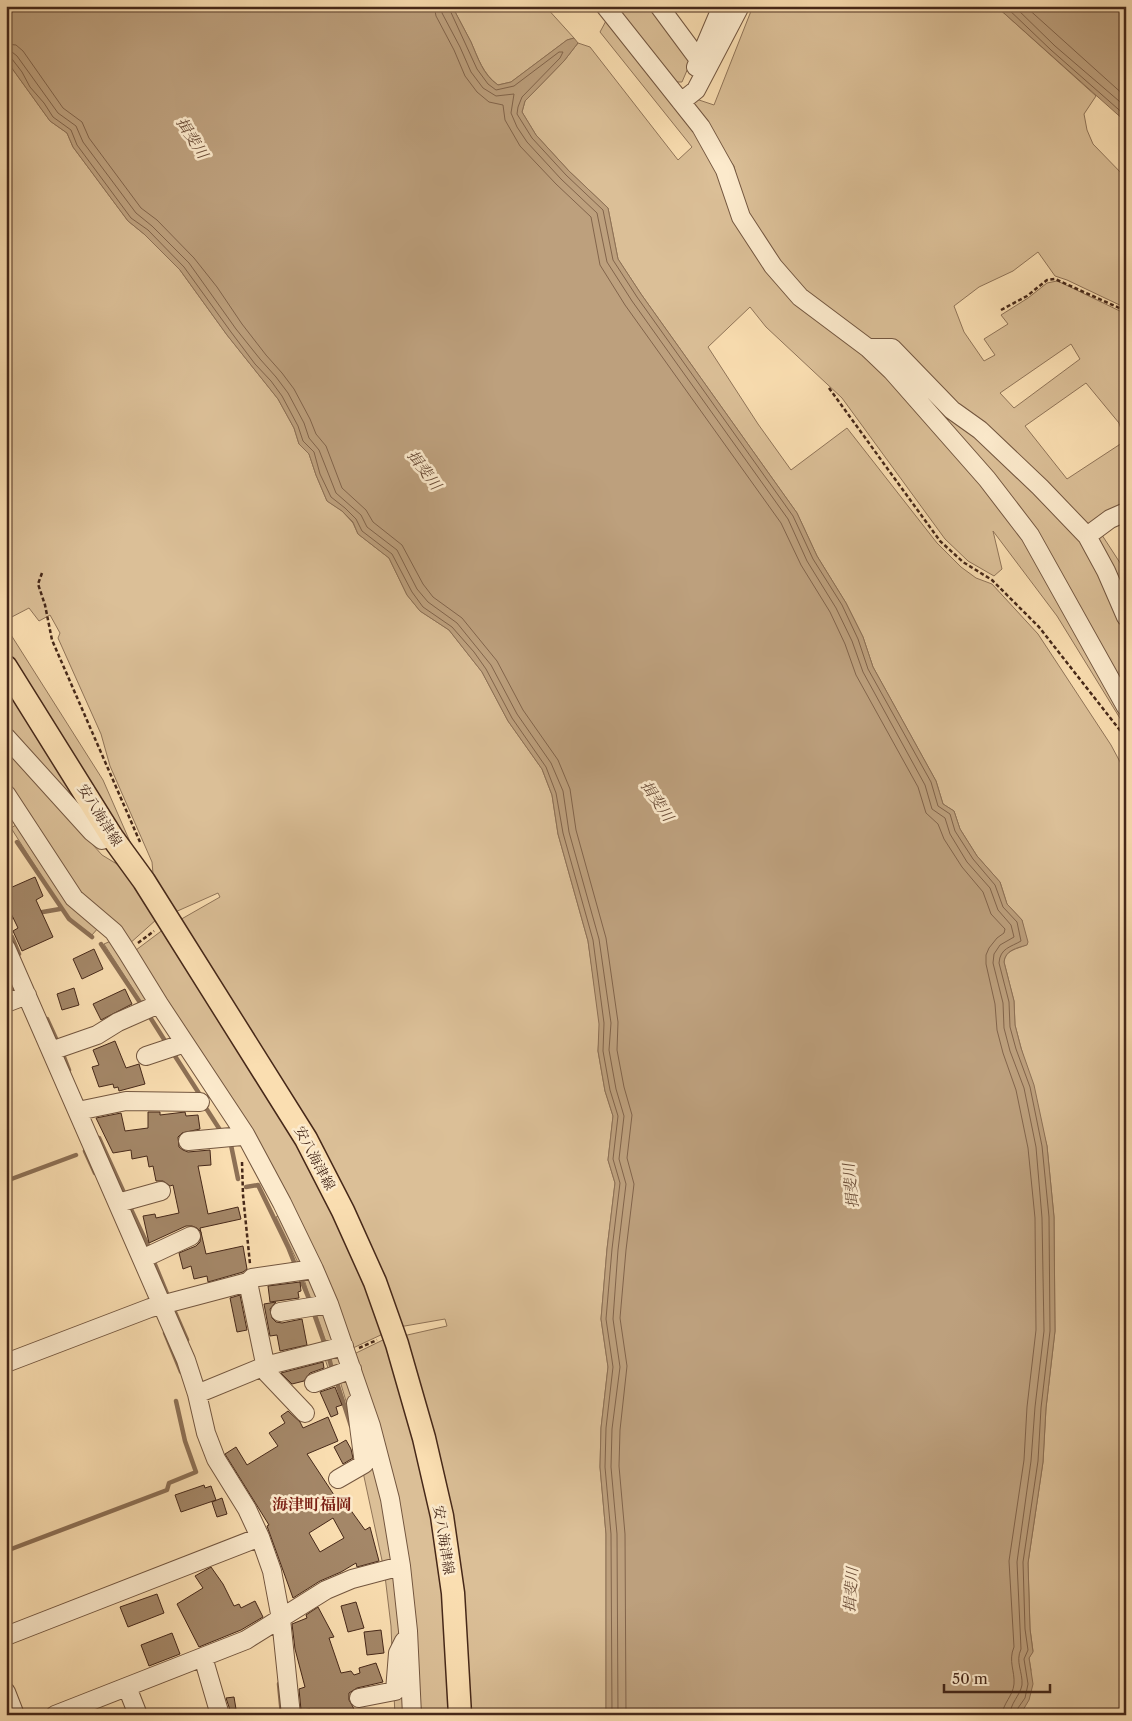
<svg xmlns="http://www.w3.org/2000/svg" width="1132" height="1721" viewBox="0 0 1132 1721" font-family="'Libre Caslon Text','Noto Serif JP',serif">
  <rect width="100%" height="100%" fill="#fadeb1"/>
  <filter id="stains"><feTurbulence type="fractalNoise" baseFrequency=".004" numOctaves="4"/><feColorMatrix values="0 0 0 0 .2 0 0 0 0 .09 0 0 0 0 .02 0 0 0 .5 -.17"/></filter>
  <radialGradient id="worn" r=".72"><stop offset=".6" stop-color="#630" stop-opacity="0"/><stop offset="1" stop-color="#630" stop-opacity=".3"/></radialGradient>
  <!-- green -->
  <path fill="#dbbf97" stroke="#907458" fill-rule="evenodd" d="M452 6H545L574 38 567 40 511 82 498 85C483 74 478 58 471 42 465 30 458 18 452 6Z
    M611 6H651L691 61 682 82H674Z
    M753 6H996L1096 96 1084 114 1087 130 1093 144 1126 178V308L1067 280 1055 276 1038 252 1013 271 979 287 954 306 964 332 984 361 995 355 984 339 1008 324 1001 315 1028 298 1047 283 1057 281 1064 284 1126 314V507L1087 527 906 353 865 341 804 294 745 214 734 166 691 105 696 99 714 105ZM1071 344 1080 359 1014 408 1000 393ZM1086 383 1119 423 1125 441 1067 479 1025 426Z
    M607 19 699 136 718 171 735 219 888 375 1025 537 1126 717V728L1057 616 993 531 1002 569 994 576 968 561 945 539 842 398 766 327 750 307 708 347 758 424 791 470 847 428 937 543 961 567 976 578 992 584 1038 634 1111 745 1126 773V1715H1020L1031 1670 1029 1658 1033 1651 1030 1629 1028 1563 1043 1462 1046 1408 1055 1331 1054 1217 1047 1146 1015 1025 1014 1001 1004 962C1005 950 1017 949 1026 945L1022 920 1007 904 1000 882 977 856 960 829 954 811 943 804 936 781 873 667 863 637 846 603 817 556 797 513 641 294 618 259 608 208 569 171 536 135 522 112 525 101 564 61 578 43 590 47 678 160 692 147 600 32Z
    M6 60 50 121 67 133 73 147 128 221 144 234 180 270 227 335 278 399 294 428 299 444 309 454 316 475 327 501 342 511 353 523 358 534 389 558 407 595 420 611 449 630 482 672 508 721 542 769 552 795 558 834 588 941 600 1024 598 1051 605 1091 613 1116 608 1160 615 1183 607 1249 601 1319 608 1367 601 1428 600 1467 606 1534V1715H469L403 1336 447 1326 445 1319 399 1327 178 921 220 897 218 893 173 913 154 885 152 862 110 766 101 734 58 638 60 633 50 615 39 621 29 608 6 620Z
    M889 352 978 434 1082 540 1101 573 1126 628V694L1035 532Z
    M1100 532 1126 572V605L1094 542Z
    M6 627 103 780 138 860 6 652Z
    M6 682 103 833 6 725Z
    M6 748 102 855 125 869 157 919 128 945 80 896 6 781Z
    M19 823 99 927 92 935 72 920 62 908 11 828Z
    M164 929 299 1142 335 1213 385 1333 353 1348 337 1308 132 953Z
    M113 940 152 1002 144 1006 104 944Z
    M283 1214 308 1266 300 1267 276 1217Z
    M310 1272 322 1299 312 1304 302 1273Z
    M324 1309 337 1338 327 1345 315 1310Z
    M387 1338 417 1437 442 1573 454 1715H417L415 1644 354 1354Z
    M338 1352 345 1364 330 1374 323 1353Z
    M345 1377 354 1387 355 1431 340 1381Z
    M359 1409 395 1557 386 1565H383L363 1472 372 1468Z
    M385 1576H389L398 1582 403 1626 393 1674 391 1626Z
    M402 1650 408 1715H395L394 1695Z"/>
  <!-- water -->
  <path fill="#bda07d" stroke="#8d7055" d="M6 6H452C458 18 465 30 471 42 478 58 483 75 498 85L511 82 567 40 574 38 578 43 564 61 525 101 522 112 536 135 569 171 608 208 618 259 641 294 797 513 817 556 846 603 863 637 873 667 936 781 943 804 954 811 960 829 977 856 1000 882 1007 904 1022 920 1028 942 1027 945C1017 948 1005 950 1004 962L1014 1001 1015 1025 1021 1048 1034 1085 1047 1146 1054 1217 1055 1331 1046 1408 1043 1462 1028 1563 1030 1629 1033 1652 1029 1658 1033 1684 1029 1700 1020 1715H606V1534L600 1467 601 1428 608 1367 601 1319 607 1249 615 1183 608 1160 613 1116 605 1091 598 1051 599 1024 588 941 558 834 552 795 542 769 508 721 482 672 449 630 420 611 407 595 389 558 358 534 353 522 342 511 327 501 316 475 309 454 299 444 294 428 278 399 227 335 180 270 144 234 128 221 73 147 67 133 50 121 6 60Z
    M996 6H1126V122Z"/>
  <g fill="none" stroke-linecap="round" stroke-linejoin="round">
    <!-- shore -->
    <path stroke="#82644b" stroke-width="1" d="M434 6 436 16 454 50 465 76 477 92 489 102 503 105 505 120 520 146 556 184 591 217 600 265 625 305 781 523 801 565 830 612 845 644 856 675 918 787 926 813 938 824 944 839 962 867 983 892 991 914 1005 929 1004 933 997 938 989 948 986 955V964L995 1004 997 1030 1003 1053 1016 1090 1028 1148 1035 1218 1036 1330 1027 1407 1024 1460 1009 1561 1014 1647C1008 1661 1015 1671 1014 1684 1013 1696 1003 1703 1002 1715
      M441 6 442 13 460 47 471 72 483 88 496 96 514 94 511 113 517 127 527 142 561 179 597 213 607 262 632 301 788 519 807 561 836 608 852 641 863 672 925 785 932 809 945 818 950 834 967 862 990 888 998 910 1011 925 1014 937 1000 945 994 954 993 963 1003 1003 1004 1028 1010 1051 1024 1088 1036 1147 1042 1218 1044 1331 1035 1407 1031 1461 1017 1562 1021 1649C1015 1662 1023 1672 1022 1685 1020 1696 1010 1703 1010 1715
      M448 6 477 69 488 84 496 90 514 86 559 52H563L560 58 522 97 518 107 517 114 532 138 566 175 603 210 613 260 637 297 793 516 813 559 842 605 858 639 868 669 931 782 938 806 950 814 955 831 973 859 995 885 1003 907 1017 922 1021 941C1011 947 1000 948 999 963L1009 1002 1010 1027 1016 1049 1030 1087 1042 1146 1049 1217 1050 1331 1041 1408 1038 1461 1023 1562 1025 1629 1028 1650 1024 1659 1028 1684 1025 1698 1018 1708 1016 1715
      M1005 6 1051 50 1126 116
      M1014 6 1055 46 1126 107
      M1025 6 1126 97
      M6 44 16 45 23 51 63 108 82 122 89 138 141 208 157 220 194 258 217 287 242 324 266 355 282 373 294 389 310 419 316 434 326 446 342 488 366 510 373 522 402 545 423 584 433 597 462 618 497 661 523 710 558 760 570 789 576 830 606 938 618 1022 617 1050 624 1087 632 1115 627 1158 634 1184 626 1250 620 1318 627 1366 620 1430 619 1466 625 1534 626 1715
      M6 51 12 52 17 56 58 113 76 126 83 142 136 213 152 226 189 263 236 329 260 359 276 377 288 393 304 423 309 438 319 450 336 493 361 515 367 527 397 550 417 589 428 602 457 623 491 665 517 714 551 763 563 791 569 832 599 939 611 1023 609 1050 616 1089 624 1116 619 1159 626 1184 618 1250 613 1319 620 1367 612 1429 611 1467 617 1534 618 1715
      M6 57 12 59 22 72 30 87 44 103 53 117 71 130 77 145 131 218 148 230 184 267 231 332 255 364 271 381 282 396 298 426 303 441 314 452 320 474 331 497 345 508 356 519 362 531 392 554 412 592 423 607 452 627 474 652 486 669 512 718 546 767 556 793 563 833 593 940 604 1023 603 1051 610 1090 618 1116 613 1159 620 1183 612 1249 606 1319 613 1367 606 1428 605 1467 611 1534 612 1715"/>
    <!-- stream -->
    <path stroke="#8d7055" stroke-width="4.5" d="M17 842 69 919 92 937
      M37 913 60 909
      M6 918 17 916
      M12 937 19 954
      M101 944 143 1007
      M6 971 14 989
      M148 1014 167 1044
      M47 1019 58 1043
      M62 1052 69 1070
      M173 1053 202 1098
      M204 1105 222 1133
      M99 1138 125 1195
      M229 1142 231 1145 238 1179
      M85 1151 95 1173
      M6 1181 76 1155
      M246 1187 258 1185 288 1247 296 1267
      M129 1205 150 1250
      M154 1262 168 1296
      M299 1275 310 1301
      M174 1310 187 1340
      M313 1311 325 1345
      M165 1333 181 1372
      M328 1354 332 1369
      M337 1383 351 1426
      M6 1551 167 1490 169 1483 196 1472 185 1441 176 1401
      M279 1684 282 1715"/>
  </g>
  <!-- building -->
  <path fill="#a48768" stroke="#462819" fill-rule="evenodd" d="M35 877 43 896 36 900 53 937 22 951 13 931 18 928 6 903V892L11 889 10 888Z
    M94 949 103 969 82 979 73 959Z
    M74 988 79 1005 62 1010 57 994Z
    M125 989 132 1004 101 1020 93 1004Z
    M115 1041 126 1068 139 1064 145 1084 119 1091 118 1087 114 1088 113 1084 99 1087 92 1067 99 1065 93 1050Z
    M148 1112H160V1115L185 1112 186 1116 198 1115 200 1129 182 1133 178 1137 179 1147 183 1150 188 1152 210 1150 211 1165 198 1166 208 1214 238 1207 241 1219 200 1228 206 1254 243 1246 247 1269 243 1272 208 1282 207 1276 194 1279 191 1266 183 1269 179 1253 196 1246 200 1242 201 1232 197 1228 192 1226H186L149 1243 143 1216 155 1214 156 1218 179 1213 173 1185 170 1186 163 1181H156L153 1166 149 1167 147 1156 132 1159 131 1150 113 1153 96 1118 121 1113 125 1131 148 1128Z
    M300 1282 301 1291 298 1292 299 1298 270 1302 268 1286Z
    M240 1295 247 1330 237 1332 230 1298Z
    M276 1302 270 1309 272 1318 276 1322 282 1323 302 1319 307 1345 280 1351 277 1335 270 1336 264 1304Z
    M323 1362 324 1368 310 1373 304 1381 292 1384 281 1373Z
    M335 1387 342 1405 336 1407 338 1414 331 1417 320 1392Z
    M288 1411 300 1422 303 1428 328 1417 338 1441 307 1454 342 1507 347 1505 365 1530 370 1527 379 1561 357 1567 356 1563 341 1572 320 1581 293 1598 267 1526 269 1525 225 1454 236 1447 247 1465 278 1446 269 1433 285 1423 281 1416ZM333 1518 344 1538 320 1552 309 1533Z
    M346 1440 351 1449 353 1458 343 1464 334 1447Z
    M204 1485 205 1488 211 1486 216 1500 181 1512 175 1495Z
    M222 1498 227 1514 217 1517 212 1502Z
    M211 1567 223 1584 234 1606 239 1604 241 1608 255 1601 263 1617 241 1630 199 1647 177 1604 203 1588 195 1576Z
    M157 1594 164 1613 128 1627 120 1607Z
    M356 1602 364 1628 348 1632 341 1606Z
    M318 1607 334 1637 329 1638 341 1673 351 1671 354 1675 360 1673 359 1668 376 1663 383 1682 357 1688 349 1693V1700L353 1707 356 1715H311L310 1709 301 1710 299 1689 305 1687 295 1649 292 1624 307 1618 306 1615Z
    M381 1630 384 1653 367 1655 364 1632Z
    M172 1633 180 1654 149 1666 141 1645Z
    M234 1697 236 1709 230 1710 226 1698Z"/>
  <g fill="none" stroke-linecap="round" stroke-linejoin="round">
    <!-- minor casing -->
    <g stroke="#73563f" stroke-width="20">
      <path id="minor" d="M605 6 701 127 725 170 741 217 773 266 800 297 868 348 892 371 987 479 1030 535 1126 707
        M659 6 699 60
        M696 67 722 6
        M681 102 696 90 740 6
        M868 348H892L952 410 980 430 1040 487 1087 536 1106 571 1126 617
        M1087 536 1110 519 1126 512
        M6 737 92 832 102 840 112 837
        M6 794 74 898 114 932 127 952 159 1004 245 1134 282 1203 314 1269 329 1304 371 1426 390 1499 401 1566 408 1631 412 1715
        M6 948 186 1360 197 1394 206 1433 216 1459 247 1509 260 1537 272 1571 281 1619 291 1715
        M6 1003 27 995
        M51 1051 97 1035 118 1022 159 1004
        M146 1056 185 1043
        M78 1111 126 1101 200 1102
        M188 1141 242 1136 245 1134
        M118 1203 161 1191
        M142 1259 191 1236
        M248 1282 267 1373 305 1413
        M280 1312 329 1304
        M6 1363 150 1308 248 1282 252 1278 314 1269
        M314 1383 352 1369
        M197 1394 265 1366 344 1346
        M338 1479 364 1464 356 1403
        M6 1636 260 1537
        M203 1657 220 1715
        M127 1687 138 1715
        M6 1692 15 1715
        M359 1698 395 1691 398 1653 404 1641
        M55 1715 246 1640 326 1590 352 1579 401 1566"/>
    </g>
    <!-- major casing -->
    <g stroke="#462819" stroke-width="25">
      <path id="major" d="M6 667 112 837 144 881 306 1139 343 1211 375 1282 397 1344 424 1438 442 1516 453 1593 460 1715"/>
    </g>
    <!-- path -->
    <path stroke="#462819" stroke-width="2.5" stroke-dasharray="4 2.5" stroke-linecap="butt" d="M1001 310 1027 296 1047 280 1055 279 1126 311
      M829 388 940 541 963 562 992 580 1039 627 1126 738
      M42 573 38 584 45 605 52 640 140 842
      M138 943 154 931
      M242 1162 243 1195 250 1264
      M359 1348 377 1340"/>
    <!-- minor -->
    <use href="#minor" stroke="#fceacc" stroke-width="18"/>
    <!-- major -->
    <use href="#major" stroke="#fadeb1" stroke-width="22"/>
  </g>
  <g text-anchor="middle" stroke-width="5" stroke-linejoin="round" paint-order="stroke">
    <!-- street labels -->
    <g font-size="14" fill="#462819" stroke="#fceacc">
      <text transform="translate(100 815) rotate(58)" y="5">安八海津線</text>
      <text transform="translate(315 1158) rotate(62)" y="5">安八海津線</text>
      <text transform="translate(444 1540) rotate(81)" y="5">安八海津線</text>
    </g>
    <!-- water labels -->
    <g font-size="15" font-style="italic" fill="#6a4c37" stroke="#fceacc">
      <text transform="translate(192 138) rotate(58)" y="5">揖斐川</text>
      <text transform="translate(424 470) rotate(53)" y="5">揖斐川</text>
      <text transform="translate(657 801) rotate(56)" y="5">揖斐川</text>
      <text transform="translate(851 1186) rotate(-96)" y="5">揖斐川</text>
      <text transform="translate(851 1590) rotate(-86)" y="5">揖斐川</text>
    </g>
    <!-- quarter labels -->
    <g font-size="16" font-weight="bold" fill="#7a1f14" stroke="#fceacc">
      <text x="312" y="1510">海津町福岡</text>
    </g>
  </g>
  <!-- margin -->
  <rect width="1132" height="1721" fill="none" stroke="#fadeb1" stroke-width="25"/>
  <rect x="8" y="8" width="1117" height="1706" fill="none" stroke="#462819" stroke-width="2.5"/>
  <rect x="12" y="12" width="1107" height="1696" fill="none" stroke="#462819"/>
  <!-- scale -->
  <path d="M944 1684v8h106v-8" fill="none" stroke="#462819" stroke-width="2.5"/>
  <text x="952" y="1684" font-size="15" fill="#462819" stroke="#fceacc" stroke-width="4" paint-order="stroke">50 m</text>
  <rect width="100%" height="100%" filter="url(#stains)"/>
  <rect width="100%" height="100%" fill="url(#worn)"/>
</svg>
